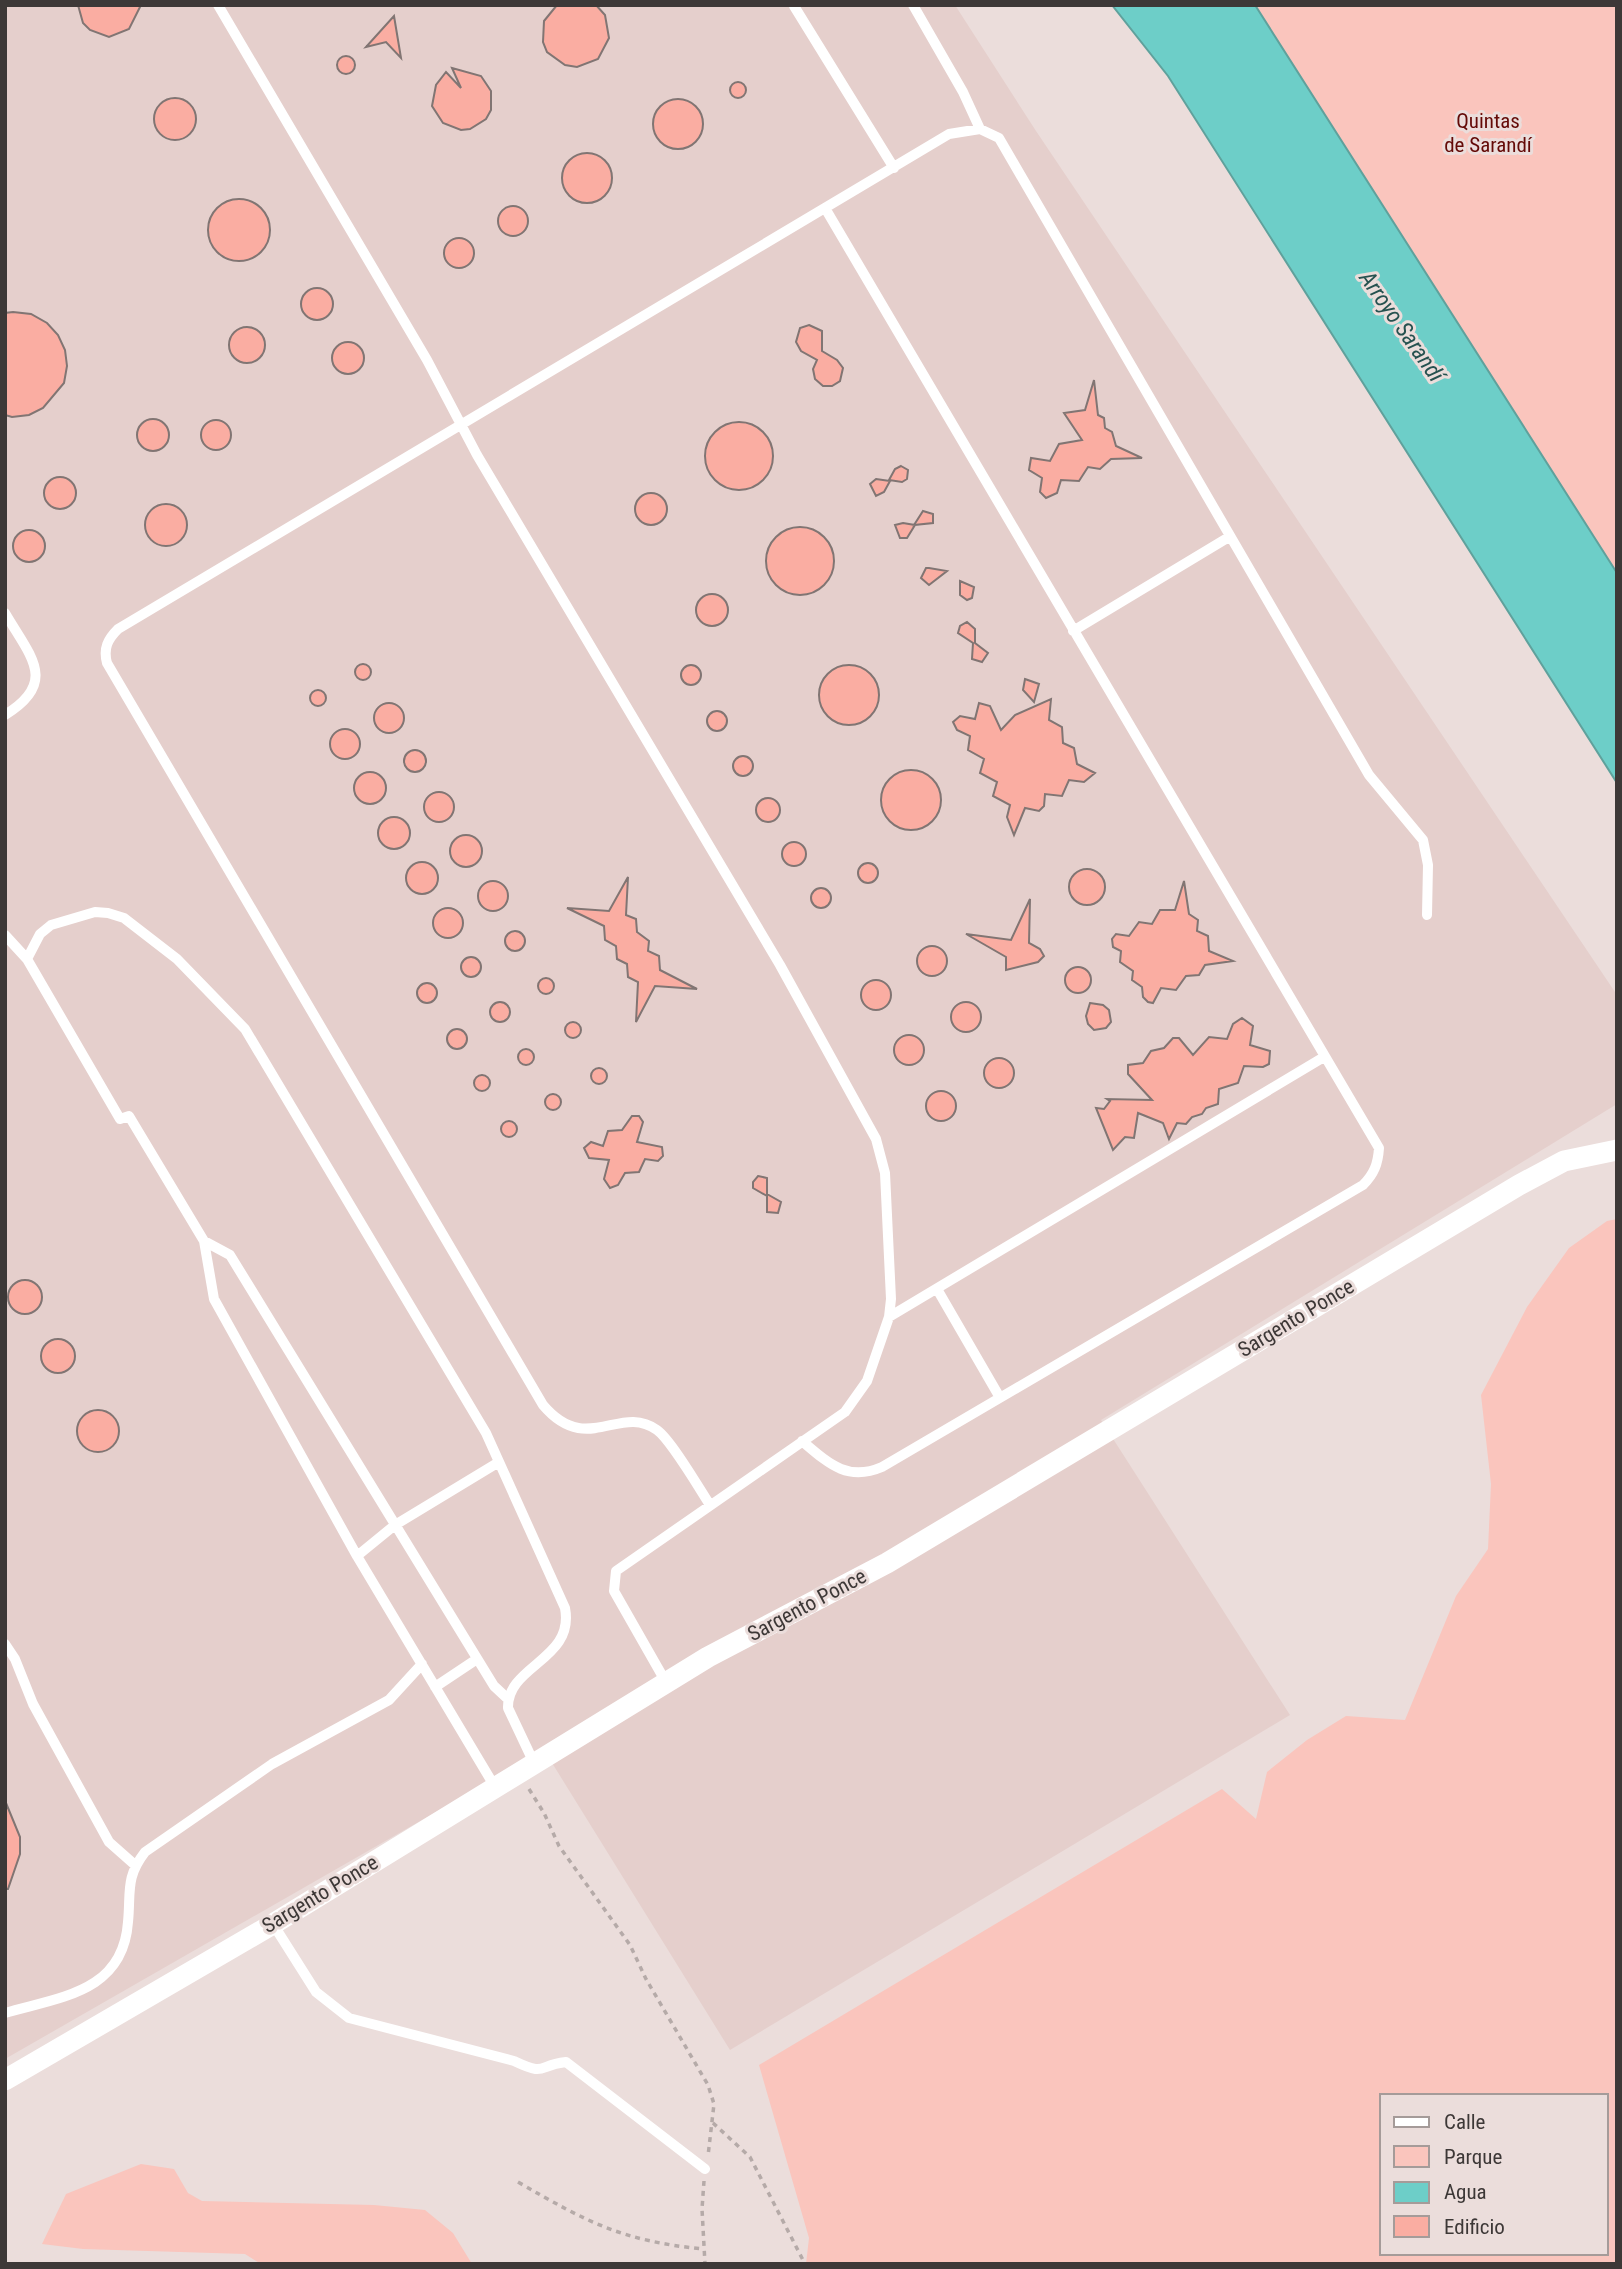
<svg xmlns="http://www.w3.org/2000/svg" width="1622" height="2269" viewBox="0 0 1622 2269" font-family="'Roboto Condensed',sans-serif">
  <rect width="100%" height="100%" fill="#ebdddb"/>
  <!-- built -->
  <path fill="#e5cfcc" d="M5 5H955L1036 131 1617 995V1104L1101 1420 1290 1715 730 2050 544 1750 5 2059Z"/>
  <!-- green -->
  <path fill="#fac5bd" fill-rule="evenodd" d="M1255 5H1617V573Z
    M1617 1219V2264H806L809 2238 759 2065 1222 1789 1256 1819 1267 1772 1307 1740 1346 1716 1405 1720 1456 1596 1488 1549 1491 1484 1481 1395 1527 1307 1569 1248 1607 1221ZM1382 2096H1606V2253H1382Z
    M141 2164 174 2169 188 2193 202 2201 374 2205 425 2210 453 2233 472 2264H261L245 2254 83 2249 42 2244 66 2194Z"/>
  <!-- water -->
  <path fill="#6dcec8" stroke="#5fa19c" stroke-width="2" d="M1112 5H1255L1617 573V783L1168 76Z"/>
  <!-- building -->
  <path fill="#faada2" stroke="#817573" stroke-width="2" d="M78 5H141L129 29 109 37 90 30 83 23Z
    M557 5H596L605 15 609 38 598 59 577 67 565 65 547 52 543 42 544 21Z
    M394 16 401 58 386 42 366 47Z
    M337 65a9 9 0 1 1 18 0a9 9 0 1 1-18 0Z
    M452 68 481 76 491 91V110L486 119 470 129 461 130 443 123 432 106 436 85 446 72 461 88Z
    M730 90a8 8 0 1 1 16 0a8 8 0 1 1-16 0Z
    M154 119a21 21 0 1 1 42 0a21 21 0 1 1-42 0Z
    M653 124a25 25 0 1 1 50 0a25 25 0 1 1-50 0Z
    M562 178a25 25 0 1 1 50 0a25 25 0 1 1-50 0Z
    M208 230a31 31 0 1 1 62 0a31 31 0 1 1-62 0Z
    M498 221a15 15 0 1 1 30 0a15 15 0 1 1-30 0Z
    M444 253a15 15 0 1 1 30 0a15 15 0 1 1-30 0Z
    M301 304a16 16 0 1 1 32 0a16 16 0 1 1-32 0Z
    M13 312 31 314 47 323 58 335 65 350 67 366 64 383 43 408 29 415 12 417 5 415V313Z
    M809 325 822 331V351L837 360 843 368 840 381 832 386H823L815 379 813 369 817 360 801 351 796 342 800 328Z
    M229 345a18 18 0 1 1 36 0a18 18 0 1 1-36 0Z
    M332 358a16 16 0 1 1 32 0a16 16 0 1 1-32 0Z
    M1094 380 1098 415 1104 418 1105 428 1112 432 1116 446 1142 458 1111 459 1100 469 1088 467 1079 481 1061 480 1057 493 1046 498 1040 492 1042 478 1029 470 1031 458 1050 461 1059 444 1082 440 1064 413 1085 410Z
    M137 435a16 16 0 1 1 32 0a16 16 0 1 1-32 0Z
    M201 435a15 15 0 1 1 30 0a15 15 0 1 1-30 0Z
    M705 456a34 34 0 1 1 68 0a34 34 0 1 1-68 0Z
    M901 466 908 470 907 479 902 482 889 480 895 469Z
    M44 493a16 16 0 1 1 32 0a16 16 0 1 1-32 0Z
    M876 479 890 481 884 492 876 496 870 484Z
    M635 509a16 16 0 1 1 32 0a16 16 0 1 1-32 0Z
    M145 525a21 21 0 1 1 42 0a21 21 0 1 1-42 0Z
    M923 511 933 514V523L914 525Z
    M903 523 915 525 907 538H900L895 525Z
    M766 561a34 34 0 1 1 68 0a34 34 0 1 1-68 0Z
    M13 546a16 16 0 1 1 32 0a16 16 0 1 1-32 0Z
    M926 568H929L947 571 929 585 921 578Z
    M960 581 974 587 972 598 967 600 960 595Z
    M696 610a16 16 0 1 1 32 0a16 16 0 1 1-32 0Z
    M967 622 975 629V643L988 653 982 662 972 659 973 643 958 633 960 626Z
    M355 672a8 8 0 1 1 16 0a8 8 0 1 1-16 0Z
    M681 675a10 10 0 1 1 20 0a10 10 0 1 1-20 0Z
    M819 695a30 30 0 1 1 60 0a30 30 0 1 1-60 0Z
    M1025 679 1039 684 1034 702 1023 690Z
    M310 698a8 8 0 1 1 16 0a8 8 0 1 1-16 0Z
    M1051 699 1049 720 1062 727 1063 743 1074 748 1077 764 1095 773 1084 782 1069 780 1062 796 1045 794 1044 806 1039 811 1025 808 1014 835 1007 817 1010 805 993 796 997 782 980 773 984 759 968 750 970 736 957 730 953 722 960 716 975 719 979 703 990 706 1001 730 1015 715Z
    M374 718a15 15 0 1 1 30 0a15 15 0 1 1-30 0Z
    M707 721a10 10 0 1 1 20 0a10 10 0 1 1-20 0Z
    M330 744a15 15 0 1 1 30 0a15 15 0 1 1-30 0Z
    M404 761a11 11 0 1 1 22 0a11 11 0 1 1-22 0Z
    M733 766a10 10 0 1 1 20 0a10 10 0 1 1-20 0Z
    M881 800a30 30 0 1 1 60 0a30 30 0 1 1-60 0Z
    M354 788a16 16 0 1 1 32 0a16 16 0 1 1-32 0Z
    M424 807a15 15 0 1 1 30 0a15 15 0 1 1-30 0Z
    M756 810a12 12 0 1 1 24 0a12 12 0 1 1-24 0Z
    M378 833a16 16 0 1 1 32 0a16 16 0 1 1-32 0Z
    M450 851a16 16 0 1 1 32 0a16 16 0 1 1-32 0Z
    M782 854a12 12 0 1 1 24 0a12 12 0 1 1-24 0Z
    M406 878a16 16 0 1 1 32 0a16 16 0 1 1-32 0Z
    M858 873a10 10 0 1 1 20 0a10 10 0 1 1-20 0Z
    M1069 887a18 18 0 1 1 36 0a18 18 0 1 1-36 0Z
    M628 877 626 915 636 919 637 932 649 941 648 951 659 956 660 970 697 989 655 986 636 1022 638 982 628 977 627 964 617 959 616 946 605 940 604 926 567 908 609 911Z
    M478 896a15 15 0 1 1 30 0a15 15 0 1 1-30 0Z
    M1184 881 1189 914 1198 920 1197 931 1208 936 1209 951 1233 961 1205 965 1199 975 1186 976 1176 990 1161 988 1153 1003 1148 1002 1143 997 1142 987 1132 980 1133 971 1120 962 1121 951 1113 947 1112 939 1116 934 1129 936 1139 922 1152 924 1160 910H1175Z
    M811 898a10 10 0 1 1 20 0a10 10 0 1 1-20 0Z
    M1030 899 1029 943 1040 949 1044 956 1038 962 1006 970V957L966 934 1011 940Z
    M433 923a15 15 0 1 1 30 0a15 15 0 1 1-30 0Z
    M505 941a10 10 0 1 1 20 0a10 10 0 1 1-20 0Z
    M917 961a15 15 0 1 1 30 0a15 15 0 1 1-30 0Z
    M461 967a10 10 0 1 1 20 0a10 10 0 1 1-20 0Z
    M1065 980a13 13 0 1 1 26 0a13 13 0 1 1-26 0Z
    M538 986a8 8 0 1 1 16 0a8 8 0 1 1-16 0Z
    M861 995a15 15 0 1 1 30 0a15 15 0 1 1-30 0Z
    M417 993a10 10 0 1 1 20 0a10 10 0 1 1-20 0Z
    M951 1017a15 15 0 1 1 30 0a15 15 0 1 1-30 0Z
    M490 1012a10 10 0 1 1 20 0a10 10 0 1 1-20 0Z
    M1090 1003 1103 1005 1109 1010 1111 1022 1106 1028 1094 1030 1088 1024 1086 1016Z
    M1242 1018 1253 1026 1250 1045 1270 1051 1269 1064 1263 1067 1244 1066 1238 1083 1219 1089 1218 1104 1206 1108 1202 1114 1192 1117 1186 1124 1177 1123 1169 1139 1163 1123 1138 1113 1134 1138 1125 1137 1113 1150 1096 1108 1104 1109 1110 1101 1107 1099 1152 1100 1128 1074V1065L1143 1063 1151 1051 1164 1048 1173 1038H1179L1193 1055 1209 1037 1227 1039 1233 1024Z
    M565 1030a8 8 0 1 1 16 0a8 8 0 1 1-16 0Z
    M447 1039a10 10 0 1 1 20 0a10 10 0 1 1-20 0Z
    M894 1050a15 15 0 1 1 30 0a15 15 0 1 1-30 0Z
    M518 1057a8 8 0 1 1 16 0a8 8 0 1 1-16 0Z
    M984 1073a15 15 0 1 1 30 0a15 15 0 1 1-30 0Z
    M591 1076a8 8 0 1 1 16 0a8 8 0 1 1-16 0Z
    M474 1083a8 8 0 1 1 16 0a8 8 0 1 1-16 0Z
    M926 1106a15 15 0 1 1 30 0a15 15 0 1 1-30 0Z
    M545 1102a8 8 0 1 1 16 0a8 8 0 1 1-16 0Z
    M632 1116H639L643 1122 637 1142 662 1147 663 1156 658 1161 645 1159 639 1172 625 1173 618 1185 610 1188 604 1179 609 1160 589 1158 584 1148 591 1142 603 1146 608 1131 622 1130Z
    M501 1129a8 8 0 1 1 16 0a8 8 0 1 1-16 0Z
    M758 1176 767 1178V1194L781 1202 778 1213 767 1212V1196L753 1188V1182Z
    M8 1297a17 17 0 1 1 34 0a17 17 0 1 1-34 0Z
    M41 1356a17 17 0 1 1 34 0a17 17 0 1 1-34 0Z
    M77 1431a21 21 0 1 1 42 0a21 21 0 1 1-42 0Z
    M6 1803 20 1837V1854L8 1889H5Z"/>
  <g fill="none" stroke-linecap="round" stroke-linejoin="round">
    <!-- path -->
    <path stroke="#b5aaa8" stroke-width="3.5" stroke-dasharray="5 5" stroke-linecap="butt" d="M529 1789 544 1813 559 1846 630 1945 646 1979 708 2085 714 2104 708 2156
      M713 2123 750 2157 805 2264
      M704 2181 702 2209 705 2264
      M518 2182C587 2222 622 2241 703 2249"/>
    <!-- service -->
    <path stroke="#fff" stroke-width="10" d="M218 5 427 360 477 455 780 965 876 1139 885 1173 891 1299 889 1317 867 1381 845 1412 616 1571 614 1591 667 1684
      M913 5 963 92 980 129
      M794 6 894 168
      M5 613C30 656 59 682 5 715
      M1073 631 1229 537
      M5 935 27 959 120 1119 129 1116 204 1241 230 1255 494 1686 508 1699
      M27 959 40 934 51 925 95 912 108 913 124 918 177 959 245 1029 486 1433 565 1608C575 1660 507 1665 508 1708L534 1763
      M204 1241 214 1299 357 1556 495 1787
      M937 1289 999 1396
      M889 1317 1324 1057
      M802 1441C828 1463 847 1482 882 1467L1363 1185C1374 1174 1378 1164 1379 1148L825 208
      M710 1505C699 1488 671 1440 657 1430 620 1403 587 1457 543 1405L107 663C103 648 108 639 118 629L949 134 980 129 999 138 1369 775 1423 840 1428 865 1427 915
      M357 1556 395 1525 499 1462
      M5 1644 15 1659 33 1704 109 1842 135 1865
      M435 1687 477 1659
      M273 1924 316 1992 349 2018 514 2061C548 2077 536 2065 566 2062L705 2169
      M5 2013C59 1997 123 1993 128 1922 131 1892 125 1878 145 1852L272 1764 389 1700 422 1664"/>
    <!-- minor -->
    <path stroke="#fff" stroke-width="21" d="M5 2080 273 1924 708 1657 887 1563 1519 1185 1564 1161 1617 1150"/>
  </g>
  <g text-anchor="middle" stroke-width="6" stroke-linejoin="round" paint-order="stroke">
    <!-- park labels -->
    <g font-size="21" fill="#640a07" stroke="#ebdddb">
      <text x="1488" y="128">Quintas<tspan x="1488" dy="24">de Sarandí</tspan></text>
    </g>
    <!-- street labels -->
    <g font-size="21" fill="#3d3837" stroke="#ebdddb">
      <text transform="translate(1296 1318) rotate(-31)" y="7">Sargento Ponce</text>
      <text transform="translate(807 1605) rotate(-28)" y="7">Sargento Ponce</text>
      <text transform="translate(320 1894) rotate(-31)" y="7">Sargento Ponce</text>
    </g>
    <!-- water labels -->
    <g font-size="23" font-style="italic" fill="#265250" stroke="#ebdddb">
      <text transform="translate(1402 326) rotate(55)" y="8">Arroyo Sarandí</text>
    </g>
  </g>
  <!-- border -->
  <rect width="1622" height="2269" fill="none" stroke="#3d3837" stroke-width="14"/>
  <!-- legend -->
  <rect x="1380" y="2094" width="228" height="161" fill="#ebdddb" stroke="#a59b99" stroke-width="2"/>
  <rect x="1394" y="2117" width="35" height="10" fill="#ffffff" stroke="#a59b99" stroke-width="2"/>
  <text x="1444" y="2129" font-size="21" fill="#3d3837">Calle</text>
  <rect x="1394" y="2146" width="35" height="21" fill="#fac5bd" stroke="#a59b99" stroke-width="2"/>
  <text x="1444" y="2164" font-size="21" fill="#3d3837">Parque</text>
  <rect x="1394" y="2182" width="35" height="21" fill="#6dcec8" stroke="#a59b99" stroke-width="2"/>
  <text x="1444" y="2199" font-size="21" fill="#3d3837">Agua</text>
  <rect x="1394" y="2216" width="35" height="21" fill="#faada2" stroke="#a59b99" stroke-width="2"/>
  <text x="1444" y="2234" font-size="21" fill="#3d3837">Edificio</text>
</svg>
